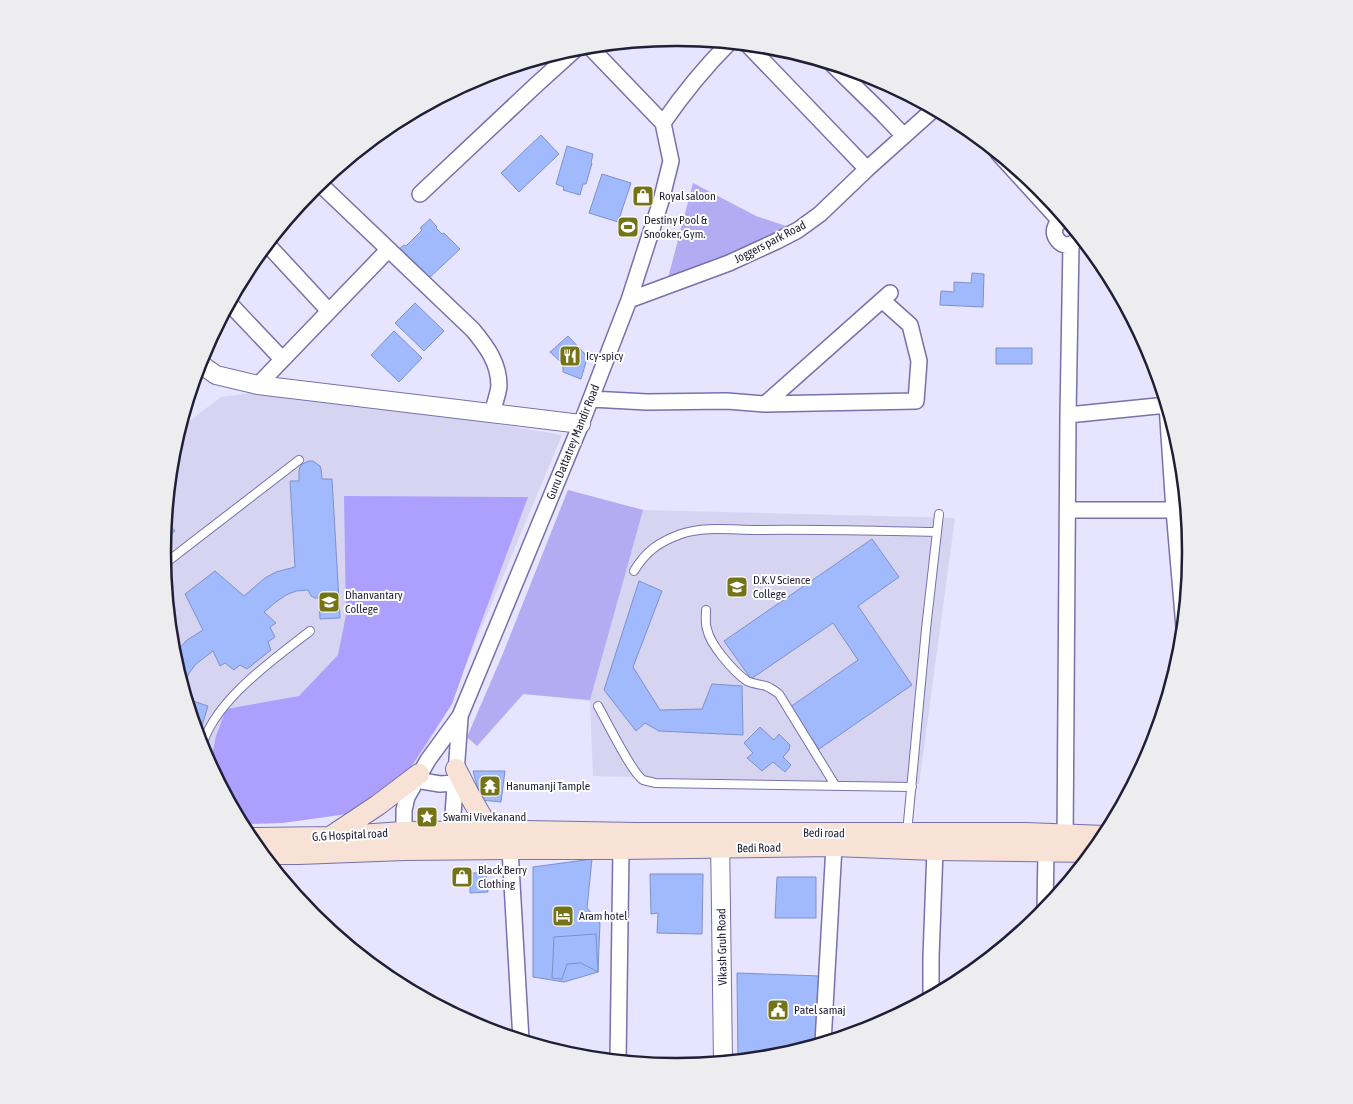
<svg xmlns="http://www.w3.org/2000/svg" width="1353" height="1104" viewBox="0 0 1353 1104" font-family="'Asap Condensed',sans-serif">
  <rect width="100%" height="100%" fill="#e6e4fe"/>
  <!-- built -->
  <path fill="#d6d4f1" d="M283 389 562 435 445 715 411 772 345 814 282 823 241 824 201 749 172 652 162 552 172 451 179 429 221 397Z
    M568 490 643 510 955 518 919 784 593 776 590 701 524 694 477 746 467 738 502 656Z"/>
  <!-- green -->
  <path fill="#b3acf2" d="M693 183 756 216 798 230 668 278Z
    M568 490 643 510 590 700 523 694 477 746 467 737 502 656Z"/>
  <!-- forest -->
  <path fill="#ac9ffe" d="M344 496 528 497 476 636 452 704 411 767 347 814 282 823 241 824 210 765 216 736 226 709 299 696 338 655 346 615Z"/>
  <!-- building -->
  <path fill="#a1b9fd" stroke="#7d91ca" d="M541 135 559 154 519 192 501 173Z
    M567 146 593 154 591 163H592L586 184H583L580 195 563 190 564 187 556 184Z
    M602 174 631 183 618 222 589 213Z
    M430 219 437 227 436 228 442 234 444 233 460 249 427 280 398 250 404 245 406 246 422 230 420 228Z
    M972 273 984 274 983 307 940 305 941 291 954 292V282L971 283Z
    M415 303 444 331 424 351 395 323Z
    M394 331 422 358 399 382 371 355Z
    M568 336 584 353 587 359 581 379 563 372V364L550 352Z
    M996 348H1032V364H996Z
    M309 461H313L320 466 321 469 322 479H332L340 618 320 619 319 598H315L311 596 308 590 296 591 286 595 276 602 264 612 276 623 270 627 275 637 268 642 271 650 247 669 240 665 234 670 225 663 220 666 213 651 196 664 189 673 183 688 173 655 187 640 203 630 185 594 215 571 244 596 265 578 276 572 295 567 290 481H299V471L300 467 302 464Z
    M165 519 175 531 163 541Z
    M872 539 899 577 858 606 912 685 819 749 790 707 858 660 833 623 751 679 724 641Z
    M639 581 662 591 633 667 660 710 702 709 712 684 742 686 743 735 659 731 645 723 636 731 604 690Z
    M183 689 187 695V699L208 706 201 729 194 727Z
    M760 727 774 740 779 734 790 745 789 750 783 757 791 765 785 772 773 762 762 771 747 758 753 753 744 743Z
    M473 771H505L501 802 481 800Z
    M592 859 587 908 600 923 598 972 564 982 533 977V867Z
    M470 873H486L488 892 470 893Z
    M650 874H703L702 934 657 933 658 913 651 914Z
    M777 877H816V918H775Z
    M1049 889H1062L1049 905Z
    M596 934 598 972 581 963 567 964 562 979 552 978 554 937Z
    M737 973 820 976 818 1044 777 1057 738 1060Z"/>
  <g fill="none" stroke-linecap="round" stroke-linejoin="round">
    <!-- service casing -->
    <g stroke="#7871ab" stroke-width="10">
      <path id="service" d="M163 565 299 460
        M634 571C646 551 659 542 681 534 704 526 732 530 757 530 817 529 877 531 937 532
        M706 610C706 616 705 624 707 629 710 645 734 672 747 681 753 684 759 684 766 686 771 688 775 691 779 694L835 785
        M598 706C606 720 632 773 643 780 646 781 652 782 655 783L912 787
        M201 749C213 701 273 660 310 631
        M907 833 926 629 939 514"/>
    </g>
    <!-- minor casing -->
    <g stroke="#7871ab" stroke-width="18">
      <path id="minor" d="M747 44 867 169
        M832 64 883 114 904 136
        M663 123C683 94 704 68 729 43
        M998 153 1060 221
        M319 183 473 330C487 347 499 363 499 386 498 395 494 405 492 413
        M420 194 536 85 578 47
        M1066 219C1039 227 1066 261 1079 236
        M267 244 329 311
        M629 300 729 263 777 241 798 230 820 214 867 169 934 109
        M229 303 282 359
        M258 385 388 250
        M591 399 647 402 727 401 765 404 916 401 919 361 910 325 882 300
        M765 404 890 293
        M1167 405 1174 510 1184 627
        M1068 415 1167 405
        M1068 510H1187
        M416 780 440 784 455 783
        M404 841V810L407 797 428 760 460 716 581 424 629 300 661 201 671 161 663 123 589 46
        M451 842 460 718
        M1065 845 1068 415 1071 244
        M510 849 521 1040
        M1045 910 1046 851
        M931 997V957L935 850
        M823 1043 834 846
        M618 1061 621 849"/>
    </g>
    <!-- tertiary casing -->
    <g stroke="#7871ab" stroke-width="20">
      <path id="tertiary" d="M199 363 216 375 258 385 581 424
        M720 835 723 1062"/>
    </g>
    <!-- secondary casing -->
    <g stroke="#7871ab" stroke-width="22">
      <path id="secondary" d="M456 769 471 798 490 831
        M330 837 378 805 419 774
        M249 838 330 837 403 832 526 831 637 833H1026L1105 836
        M262 854H299L404 850 510 849H621L834 846 935 850 1093 852"/>
    </g>
    <!-- service -->
    <use href="#service" stroke="#fff" stroke-width="8"/>
    <!-- minor -->
    <use href="#minor" stroke="#fff" stroke-width="15"/>
    <!-- tertiary -->
    <use href="#tertiary" stroke="#fff" stroke-width="18"/>
    <!-- secondary -->
    <use href="#secondary" stroke="#f8e1d5" stroke-width="20"/>
  </g>
  <!-- icons -->
  <defs>
    <g id="shop-square" transform="scale(1.125)"><rect x="-9" y="-9" width="18" height="18" rx="4" fill="#747318" stroke="#fff"/><path d="M-5-2.5h2.3a2.7 3.5 0 0 1 5.4 0H5L5.5 6h-11ZM-1.5-2.5h3a1.5 2.3 0 0 0-3 0Z" fill="#fff"/></g>
    <g id="stadium-square" transform="scale(1.125)"><rect x="-9" y="-9" width="18" height="18" rx="4" fill="#747318" stroke="#fff"/><path d="M0-5a6.5 5 0 1 0 0 10a6.5 5 0 1 0 0-10ZM-3.5-1.8h7v3.6h-7Z" fill="#fff"/></g>
    <g id="restaurant-square" transform="scale(1.125)"><rect x="-9" y="-9" width="18" height="18" rx="4" fill="#747318" stroke="#fff"/><path d="M-5-6h1v4h1v-4h1v4h1v-4h1v5L-1.5 .5V6h-2V.5L-5-1ZM5-6V6H3V1.5H1.5Q1.5-4 5-6Z" fill="#fff"/></g>
    <g id="university-square" transform="scale(1.125)"><rect x="-9" y="-9" width="18" height="18" rx="4" fill="#747318" stroke="#fff"/><path d="M0-5L7-2L0 1L-7-2ZM-4 1L0 2.5L4 1V4Q0 6-4 4Z" fill="#fff"/></g>
    <g id="temple-square" transform="scale(1.125)"><rect x="-9" y="-9" width="18" height="18" rx="4" fill="#747318" stroke="#fff"/><path d="M0-6L5-2H3V0L6.5 2.5H4V6H1.5V3h-3V6H-4V2.5H-6.5L-3 0V-2H-5Z" fill="#fff"/></g>
    <g id="sight-square" transform="scale(1.125)"><rect x="-9" y="-9" width="18" height="18" rx="4" fill="#747318" stroke="#fff"/><path d="M0-6L1.8-2.2L6-1.7L2.9 1.2L3.7 5.4L0 3.3L-3.7 5.4L-2.9 1.2L-6-1.7L-1.8-2.2Z" fill="#fff"/></g>
    <g id="hotel-square" transform="scale(1.125)"><rect x="-9" y="-9" width="18" height="18" rx="4" fill="#747318" stroke="#fff"/><path d="M-6-4.5h1.5V1H6V5H4.5V3h-9V5H-6ZM-4 0a1.8 1.8 0 1 1 3.6 0ZM.5 0V-2.5h3Q6-2.5 6 0Z" fill="#fff"/></g>
    <g id="civic-square" transform="scale(1.125)"><rect x="-9" y="-9" width="18" height="18" rx="4" fill="#747318" stroke="#fff"/><path d="M-.6-6.5H3V-4.5H.6V-3L4-1V1h2V6H-6V1h2V-1L-.6-3ZM-1.2 2.5V6h2.4V2.5Z" fill="#fff"/></g>
  </defs>
  <g fill-rule="evenodd">
    <use href="#shop-square" x="643" y="196"/>
    <use href="#stadium-square" x="628" y="227"/>
    <use href="#restaurant-square" x="570" y="356"/>
    <use href="#university-square" x="737" y="587"/>
    <use href="#university-square" x="329" y="602"/>
    <use href="#temple-square" x="490" y="786"/>
    <use href="#sight-square" x="427" y="817"/>
    <use href="#shop-square" x="462" y="877"/>
    <use href="#hotel-square" x="563" y="916"/>
    <use href="#civic-square" x="778" y="1010"/>
  </g>
  <g text-anchor="middle" stroke-width="4" stroke-linejoin="round" paint-order="stroke">
    <!-- poi labels -->
    <g font-size="12" fill="#211e36" stroke="#fff" text-anchor="start">
      <text x="659" y="200">Royal saloon</text>
      <text x="644" y="224">Destiny Pool &amp;<tspan x="644" dy="14">Snooker, Gym.</tspan></text>
      <text x="586" y="360">Icy-spicy</text>
      <text x="753" y="584">D.K.V Science<tspan x="753" dy="14">College</tspan></text>
      <text x="345" y="599">Dhanvantary<tspan x="345" dy="14">College</tspan></text>
      <text x="506" y="790">Hanumanji Tample</text>
      <text x="443" y="821">Swami Vivekanand</text>
      <text x="478" y="874">Black Berry<tspan x="478" dy="14">Clothing</tspan></text>
      <text x="579" y="920">Aram hotel</text>
      <text x="794" y="1014">Patel samaj</text>
    </g>
    <!-- street labels -->
    <g font-size="12" fill="#211e36" stroke="#fff">
      <text transform="translate(770 242) rotate(-27)" y="4">Joggers park Road</text>
      <text transform="translate(573 442) rotate(-68)" y="4">Guru Dattatrey Mandir Road</text>
      <text transform="translate(824 833) rotate(1)" y="4">Bedi road</text>
      <text transform="translate(350 835) rotate(-3)" y="4">G.G Hospital road</text>
      <text transform="translate(759 848) rotate(-1)" y="4">Bedi Road</text>
      <text transform="translate(722 947) rotate(-91)" y="4">Vikash Gruh Road</text>
    </g>
  </g>
  <!-- crop -->
  <path d="M0 0H1353V1104H0ZM676 46H677A505 505 0 0 1 1182 551V553A505 505 0 0 1 677 1058H676A505 505 0 0 1 171 553V551A505 505 0 0 1 676 46Z" fill="#ededef" fill-rule="evenodd"/>
  <path fill="none" stroke="#211e36" stroke-width="2.5" d="M676 46H677A505 505 0 0 1 1182 551V553A505 505 0 0 1 677 1058H676A505 505 0 0 1 171 553V551A505 505 0 0 1 676 46Z"/>
</svg>
